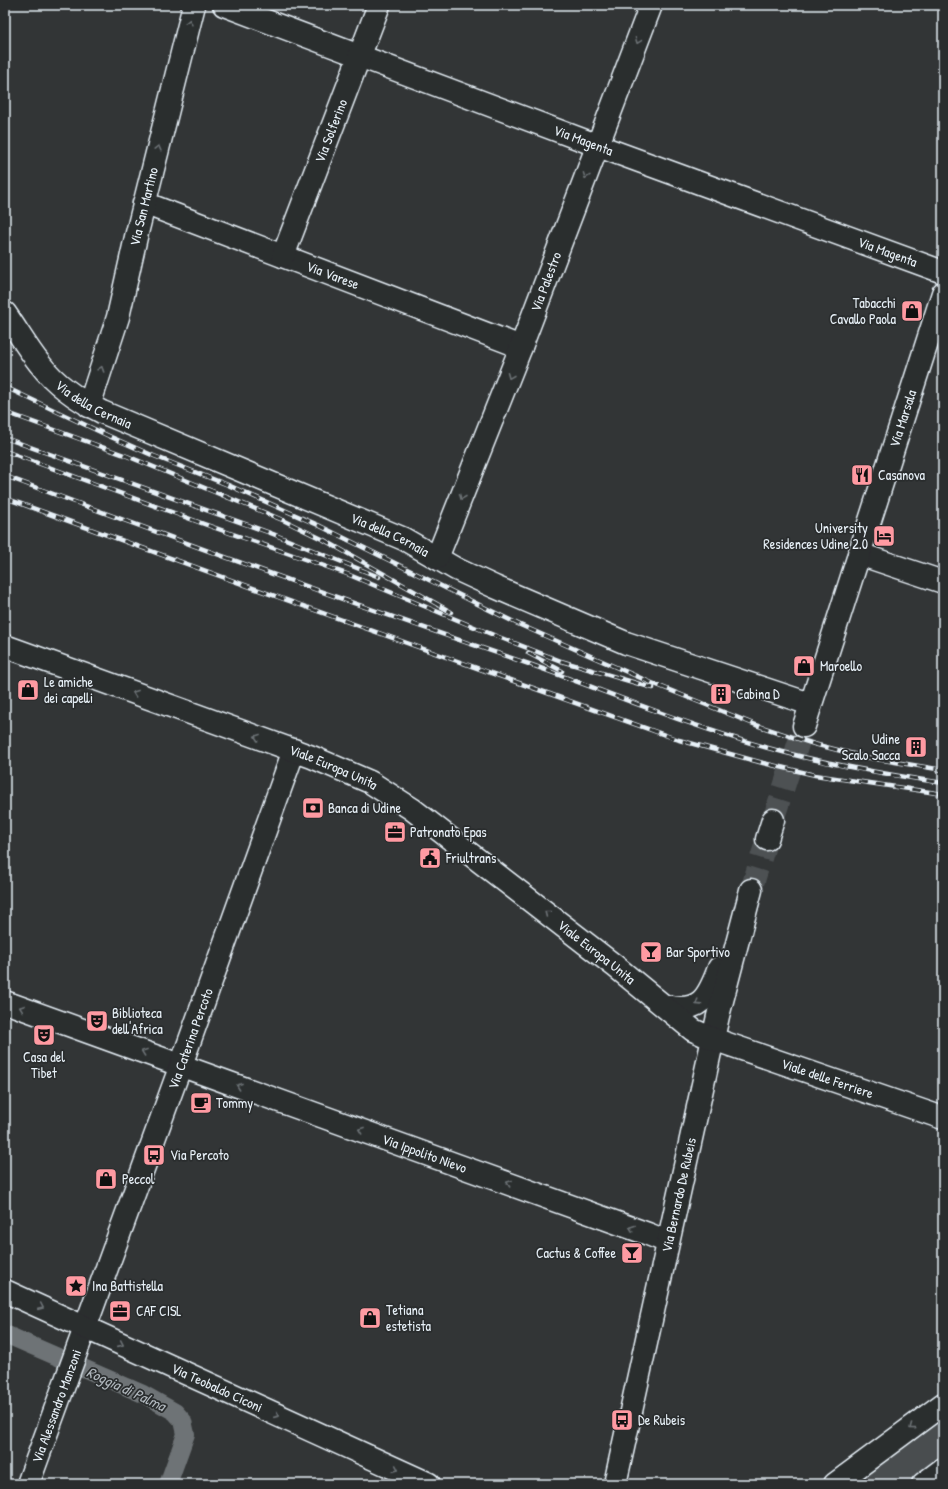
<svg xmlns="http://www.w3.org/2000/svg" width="948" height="1489" viewBox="0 0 948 1489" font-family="'Patrick Hand',sans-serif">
  <rect width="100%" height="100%" fill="#323536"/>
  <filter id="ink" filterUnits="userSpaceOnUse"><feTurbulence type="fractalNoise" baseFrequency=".025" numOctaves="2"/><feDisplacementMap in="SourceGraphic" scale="8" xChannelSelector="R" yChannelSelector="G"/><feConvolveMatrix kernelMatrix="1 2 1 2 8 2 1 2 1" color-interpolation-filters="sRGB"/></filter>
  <g filter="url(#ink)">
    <!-- green -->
    <path fill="#494d4f" stroke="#989fa4" d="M943 1418V1457L907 1484H860L870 1470Z"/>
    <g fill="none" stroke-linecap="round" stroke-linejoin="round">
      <!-- canal -->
      <path stroke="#6e7376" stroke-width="18" d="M5 1334 143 1394 175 1412 183 1421 186 1434 168 1484"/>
      <!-- minor-tunnel -->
      <path stroke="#4d5153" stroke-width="22" stroke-dasharray="22 11" stroke-linecap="butt" d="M773 820 804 726
        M751 890 767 839"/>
      <!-- minor casing -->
      <g stroke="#e8f1f8" stroke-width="25">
        <g id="minor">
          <path id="s1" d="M224 5 612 151 943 272"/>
          <path id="s2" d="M144 203 521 347"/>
          <path id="s3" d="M283 256 379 5"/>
          <path id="s4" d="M5 313C17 330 27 348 40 364 56 385 78 400 102 412L404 539 456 569 495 587 626 643 810 704"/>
          <path id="s5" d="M89 406 118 317 136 237 194 5"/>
          <path d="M859 554 943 582"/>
          <path id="s6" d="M437 558 521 347 651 5"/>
          <path id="s7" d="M804 726 943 293"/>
          <path d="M767 839 773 820"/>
          <path id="s8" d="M5 1002 648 1234 668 1242"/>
          <path d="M665 1006C700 1014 708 998 719 968"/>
          <path id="s9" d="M28 1484 181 1065 294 750"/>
          <path id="s10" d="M615 1484 718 1016 751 890"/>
        </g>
      </g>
      <!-- major casing -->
      <g stroke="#e8f1f8" stroke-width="25">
        <g id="major">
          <path id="s11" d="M5 646 312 757 370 782 412 809 615 966 693 1030 713 1039 943 1118"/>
          <path id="s12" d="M5 1291 429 1484"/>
          <path d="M835 1484 943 1404"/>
          <path d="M923 1484 943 1469"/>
        </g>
      </g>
      <!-- minor -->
      <use href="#minor" stroke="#2a2d2e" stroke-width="22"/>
      <!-- major -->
      <use href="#major" stroke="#2a2d2e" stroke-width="22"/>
      <!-- rail casing -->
      <g stroke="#e8f1f8" stroke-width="4.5">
        <path id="rail" d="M5 387 111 437 154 456 228 485 318 525 518 624 652 683 756 725 814 744 865 757 943 770
          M5 412 127 456 285 521 324 540 451 612
          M5 438 273 534 379 577
          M5 451 204 524 347 574 496 636 561 661 653 688
          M5 476C179 541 353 604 529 664 608 692 686 725 768 748 825 764 884 774 943 783
          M5 498 278 597 679 740 763 763 815 775 943 794
          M528 653 562 671"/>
      </g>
      <!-- rail -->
      <use href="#rail" stroke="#2a2d2e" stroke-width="3" stroke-dasharray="9" stroke-linecap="butt"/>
    </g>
    <!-- one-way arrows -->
    <defs><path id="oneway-chevron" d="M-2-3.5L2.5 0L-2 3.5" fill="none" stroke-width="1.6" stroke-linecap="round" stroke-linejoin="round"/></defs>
    <g stroke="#6c7275">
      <use href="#oneway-chevron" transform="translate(189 22) rotate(-76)"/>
      <use href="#oneway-chevron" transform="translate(638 41) rotate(111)"/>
      <use href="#oneway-chevron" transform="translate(158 148) rotate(-76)"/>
      <use href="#oneway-chevron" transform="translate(586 176) rotate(111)"/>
      <use href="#oneway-chevron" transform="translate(101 369) rotate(-72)"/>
      <use href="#oneway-chevron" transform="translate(510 376) rotate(112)"/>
      <use href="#oneway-chevron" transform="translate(462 497) rotate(112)"/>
      <use href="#oneway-chevron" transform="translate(135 693) rotate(-160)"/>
      <use href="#oneway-chevron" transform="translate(257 737) rotate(-160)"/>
      <use href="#oneway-chevron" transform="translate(547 913) rotate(-142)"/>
      <use href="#oneway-chevron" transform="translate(698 1003) rotate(147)"/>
      <use href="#oneway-chevron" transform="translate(22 1008) rotate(-160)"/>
      <use href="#oneway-chevron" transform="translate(144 1052) rotate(-160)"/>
      <use href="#oneway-chevron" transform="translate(239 1086) rotate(-160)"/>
      <use href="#oneway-chevron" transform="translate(361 1130) rotate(-160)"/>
      <use href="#oneway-chevron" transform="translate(509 1183) rotate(-160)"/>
      <use href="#oneway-chevron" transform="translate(632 1228) rotate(-160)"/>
      <use href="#oneway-chevron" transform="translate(41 1307) rotate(24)"/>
      <use href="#oneway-chevron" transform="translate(121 1344) rotate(24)"/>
      <use href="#oneway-chevron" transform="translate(277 1415) rotate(24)"/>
      <use href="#oneway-chevron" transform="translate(912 1427) rotate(144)"/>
      <use href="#oneway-chevron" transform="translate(396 1469) rotate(24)"/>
    </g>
  </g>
  <!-- icons -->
  <defs>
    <g id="shop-square" transform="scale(1.15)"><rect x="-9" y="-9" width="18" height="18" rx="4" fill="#ff9aa2" stroke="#2a2d2e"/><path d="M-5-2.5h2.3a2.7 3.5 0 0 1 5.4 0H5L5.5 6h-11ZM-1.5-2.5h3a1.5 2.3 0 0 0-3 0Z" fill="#111"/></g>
    <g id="restaurant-square" transform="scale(1.15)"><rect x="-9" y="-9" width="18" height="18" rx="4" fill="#ff9aa2" stroke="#2a2d2e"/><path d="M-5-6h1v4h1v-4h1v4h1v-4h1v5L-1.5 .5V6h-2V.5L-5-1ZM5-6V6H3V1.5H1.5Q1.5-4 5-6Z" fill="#111"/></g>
    <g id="hotel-square" transform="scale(1.15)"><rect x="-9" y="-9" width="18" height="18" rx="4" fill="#ff9aa2" stroke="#2a2d2e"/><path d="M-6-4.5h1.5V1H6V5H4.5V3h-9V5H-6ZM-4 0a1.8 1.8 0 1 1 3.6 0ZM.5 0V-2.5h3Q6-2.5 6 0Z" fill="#111"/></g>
    <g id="building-square" transform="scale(1.15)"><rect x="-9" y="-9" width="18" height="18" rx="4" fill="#ff9aa2" stroke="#2a2d2e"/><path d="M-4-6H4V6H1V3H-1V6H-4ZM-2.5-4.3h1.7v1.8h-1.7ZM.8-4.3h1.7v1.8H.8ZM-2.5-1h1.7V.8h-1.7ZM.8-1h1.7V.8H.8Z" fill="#111"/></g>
    <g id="bank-square" transform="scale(1.15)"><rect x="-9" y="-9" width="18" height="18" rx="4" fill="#ff9aa2" stroke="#2a2d2e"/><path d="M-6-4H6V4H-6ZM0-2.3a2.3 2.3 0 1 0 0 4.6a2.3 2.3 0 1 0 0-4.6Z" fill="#111"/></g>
    <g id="office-square" transform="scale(1.15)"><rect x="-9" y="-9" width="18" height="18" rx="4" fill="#ff9aa2" stroke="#2a2d2e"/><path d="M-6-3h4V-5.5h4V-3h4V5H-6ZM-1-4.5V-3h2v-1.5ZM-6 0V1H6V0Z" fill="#111"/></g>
    <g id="civic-square" transform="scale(1.15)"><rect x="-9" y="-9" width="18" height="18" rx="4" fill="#ff9aa2" stroke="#2a2d2e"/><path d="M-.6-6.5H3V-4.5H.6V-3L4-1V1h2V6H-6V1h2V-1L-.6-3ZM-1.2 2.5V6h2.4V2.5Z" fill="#111"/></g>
    <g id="bar-square" transform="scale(1.15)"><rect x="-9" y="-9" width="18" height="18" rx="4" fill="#ff9aa2" stroke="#2a2d2e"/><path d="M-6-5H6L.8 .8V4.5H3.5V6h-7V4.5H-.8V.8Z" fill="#111"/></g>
    <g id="theatre-square" transform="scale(1.15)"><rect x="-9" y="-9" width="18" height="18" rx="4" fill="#ff9aa2" stroke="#2a2d2e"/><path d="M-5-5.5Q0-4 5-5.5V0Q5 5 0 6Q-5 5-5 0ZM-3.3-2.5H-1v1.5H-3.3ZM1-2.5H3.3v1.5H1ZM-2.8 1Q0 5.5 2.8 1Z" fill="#111"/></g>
    <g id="cafe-square" transform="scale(1.15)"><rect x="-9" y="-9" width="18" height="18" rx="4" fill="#ff9aa2" stroke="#2a2d2e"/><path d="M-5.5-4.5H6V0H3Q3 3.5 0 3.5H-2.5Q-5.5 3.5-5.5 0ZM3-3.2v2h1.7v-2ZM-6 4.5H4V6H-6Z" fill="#111"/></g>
    <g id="bus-square" transform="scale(1.15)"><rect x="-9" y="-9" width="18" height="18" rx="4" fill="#ff9aa2" stroke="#2a2d2e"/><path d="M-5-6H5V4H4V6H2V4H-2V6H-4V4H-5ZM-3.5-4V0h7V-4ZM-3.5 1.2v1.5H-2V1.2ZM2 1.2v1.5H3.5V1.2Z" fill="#111"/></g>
    <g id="sight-square" transform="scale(1.15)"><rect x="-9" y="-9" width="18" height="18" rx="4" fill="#ff9aa2" stroke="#2a2d2e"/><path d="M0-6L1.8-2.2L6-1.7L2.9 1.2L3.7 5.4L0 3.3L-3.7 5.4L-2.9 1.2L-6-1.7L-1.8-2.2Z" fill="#111"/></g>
  </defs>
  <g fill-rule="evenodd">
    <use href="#shop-square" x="912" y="311"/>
    <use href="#restaurant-square" x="862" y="475"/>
    <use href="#hotel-square" x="884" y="536"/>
    <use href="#shop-square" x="804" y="666"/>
    <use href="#shop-square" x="28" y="690"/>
    <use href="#building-square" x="721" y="694"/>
    <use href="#building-square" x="916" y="747"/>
    <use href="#bank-square" x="313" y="808"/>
    <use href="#office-square" x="395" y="832"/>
    <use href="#civic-square" x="430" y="858"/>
    <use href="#bar-square" x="651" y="952"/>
    <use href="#theatre-square" x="97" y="1021"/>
    <use href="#theatre-square" x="44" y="1035"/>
    <use href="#cafe-square" x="201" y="1103"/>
    <use href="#bus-square" x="154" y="1155"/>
    <use href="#shop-square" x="106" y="1179"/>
    <use href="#bar-square" x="632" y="1253"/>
    <use href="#sight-square" x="76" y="1286"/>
    <use href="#office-square" x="120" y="1311"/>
    <use href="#shop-square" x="370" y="1318"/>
    <use href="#bus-square" x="622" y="1420"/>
  </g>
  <g text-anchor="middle" stroke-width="3.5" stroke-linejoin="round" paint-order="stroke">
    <!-- street labels -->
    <g font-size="14" fill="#e8f1f8" stroke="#2a2d2e">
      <text dy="5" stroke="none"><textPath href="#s3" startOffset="134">Via Solferino</textPath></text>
      <text dy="5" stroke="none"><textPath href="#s1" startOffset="384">Via Magenta</textPath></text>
      <text dy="5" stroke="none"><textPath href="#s5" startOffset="207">Via San Martino</textPath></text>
      <text dy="5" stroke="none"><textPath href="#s1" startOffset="708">Via Magenta</textPath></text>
      <text dy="5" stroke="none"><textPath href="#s2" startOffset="202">Via Varese</textPath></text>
      <text dy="5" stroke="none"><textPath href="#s6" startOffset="297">Via Palestro</textPath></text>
      <text dy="5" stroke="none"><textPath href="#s4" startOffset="130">Via della Cernaia</textPath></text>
      <text dy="5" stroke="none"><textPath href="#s7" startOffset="323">Via Marsala</textPath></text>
      <text dy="5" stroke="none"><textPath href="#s4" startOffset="454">Via della Cernaia</textPath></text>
      <text dy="5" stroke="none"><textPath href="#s11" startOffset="350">Viale Europa Unita</textPath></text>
      <text dy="5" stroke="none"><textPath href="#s11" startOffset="673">Viale Europa Unita</textPath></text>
      <text dy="5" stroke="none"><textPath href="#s9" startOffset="474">Via Caterina Percoto</textPath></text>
      <text dy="5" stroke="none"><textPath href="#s11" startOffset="940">Viale delle Ferriere</textPath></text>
      <text dy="5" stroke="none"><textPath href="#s8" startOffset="446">Via Ippolito Nievo</textPath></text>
      <text dy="5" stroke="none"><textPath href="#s10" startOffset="296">Via Bernardo De Rubeis</textPath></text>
      <text dy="5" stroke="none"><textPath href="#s12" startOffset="233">Via Teobaldo Ciconi</textPath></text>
      <text dy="5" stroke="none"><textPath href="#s9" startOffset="83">Via Alessandro Manzoni</textPath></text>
    </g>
    <!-- poi labels -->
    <g font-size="14" fill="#e8f1f8" stroke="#2a2d2e" text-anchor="start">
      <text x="896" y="308" text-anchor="end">Tabacchi<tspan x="896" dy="16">Cavallo Paola</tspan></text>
      <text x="878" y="480">Casanova</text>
      <text x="868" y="533" text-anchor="end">University<tspan x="868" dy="16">Residences Udine 2.0</tspan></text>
      <text x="820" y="671">Maroello</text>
      <text x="44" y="687">Le amiche<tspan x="44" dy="16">dei capelli</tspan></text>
      <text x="736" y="699">Cabina D</text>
      <text x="900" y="744" text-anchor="end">Udine<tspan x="900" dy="16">Scalo Sacca</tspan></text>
      <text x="328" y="813">Banca di Udine</text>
      <text x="410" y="837">Patronato Epas</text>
      <text x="446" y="863">Friultrans</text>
      <text x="666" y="957">Bar Sportivo</text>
      <text x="112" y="1018">Biblioteca<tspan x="112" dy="16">dell'Africa</tspan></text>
      <text x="44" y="1062" text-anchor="middle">Casa del<tspan x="44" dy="16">Tibet</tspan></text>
      <text x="216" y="1108">Tommy</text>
      <text x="170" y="1160">Via Percoto</text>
      <text x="122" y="1184">Peccol</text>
      <text x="616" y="1258" text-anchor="end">Cactus &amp; Coffee</text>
      <text x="92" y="1291">Ina Battistella</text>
      <text x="386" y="1315">Tetiana<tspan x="386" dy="16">estetista</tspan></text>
      <text x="136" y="1316">CAF CISL</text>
      <text x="638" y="1425">De Rubeis</text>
    </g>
    <!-- water labels -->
    <g font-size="15" font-style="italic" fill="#b1b8be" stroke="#2a2d2e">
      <text transform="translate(126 1389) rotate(25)" y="5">Roggia di Palma</text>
    </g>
  </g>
  <!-- margin -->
  <rect width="948" height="1489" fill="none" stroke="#2a2d2e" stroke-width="20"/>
  <rect x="10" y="10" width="928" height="1469" fill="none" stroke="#e8f1f8" stroke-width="1.5" filter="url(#ink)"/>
</svg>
